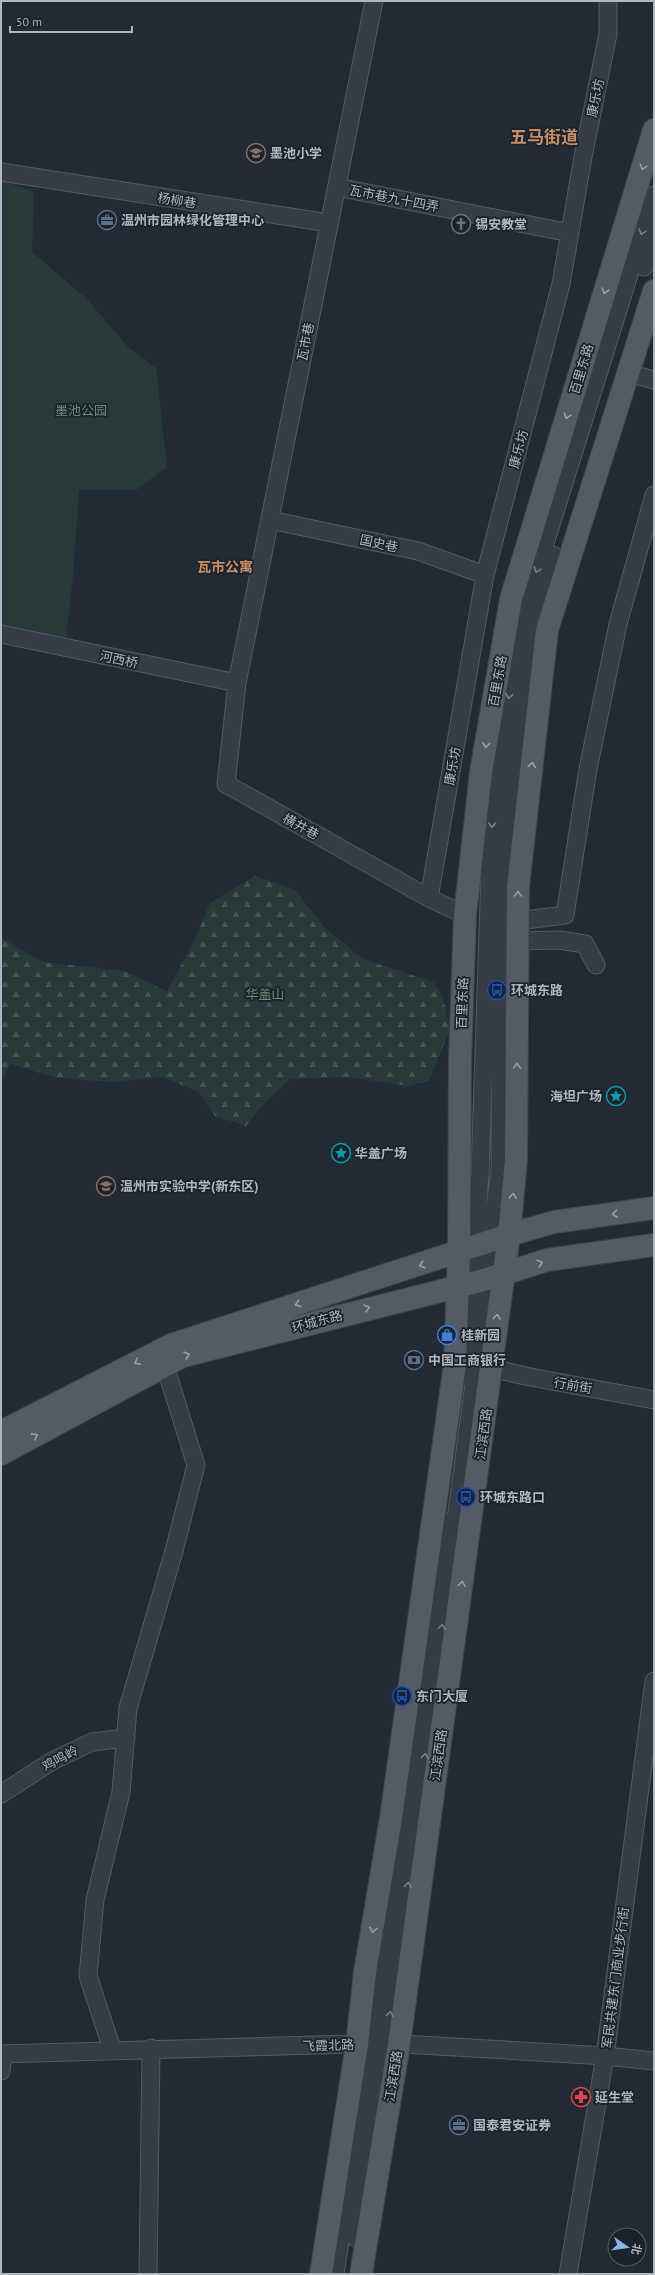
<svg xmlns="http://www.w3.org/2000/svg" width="655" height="2275" viewBox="0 0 655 2275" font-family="'PT Sans','Noto Sans SC',sans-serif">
  <defs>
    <pattern id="forest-firs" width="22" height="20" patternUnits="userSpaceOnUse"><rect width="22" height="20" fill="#273938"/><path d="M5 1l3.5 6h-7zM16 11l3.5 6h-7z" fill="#445353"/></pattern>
  </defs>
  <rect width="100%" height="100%" fill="#222b35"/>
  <!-- forest -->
  <path fill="url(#forest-firs)" d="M255 876 295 890 324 927 363 959 433 982 442 995 450 1029 429 1081 408 1086 349 1077 290 1079 261 1107 246 1126 215 1116 198 1092 163 1077 113 1082 57 1078 10 1064 1 1085V938L43 962 124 971 167 991 196 937 210 903Z"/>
  <!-- park -->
  <path fill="#273938" d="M1 180 34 192 32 252 87 299 129 348 156 368 167 467 136 490H79L74 565 66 641 1 634Z"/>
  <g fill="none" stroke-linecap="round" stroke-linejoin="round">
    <!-- minor casing -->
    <g stroke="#535a64" stroke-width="19">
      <path id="minor" d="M374 1 237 683 226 784 429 898 465 915
        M1 172 329 223
        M337 187 570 233
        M644 267 654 235
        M628 373 654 380
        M270 520 418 551 485 575
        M1 634 237 683
        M429 898 485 575 561 284 583 157 608 34V1
        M517 921 565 915 588 769 618 624 654 495
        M517 941 559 940 585 944 596 965
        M492 1368 525 1376 654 1400
        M463 1377 469 1332 480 1174 492 810 502 744 523 614 654 195
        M1 1794 52 1761 92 1742 126 1738
        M112 2049 88 1976 95 1900 121 1792 128 1708 174 1551 196 1465 165 1366
        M1 2054 387 2043 605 2056 654 2061
        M1 2071 3 2054
        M356 2238 387 2043 481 1330 484 1280 500 1172 501 914 508 805 532 627 553 555
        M148 2274 151 2048
        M335 2274 371 2044 444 1522
        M568 2274 605 2056 654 1681"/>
    </g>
    <!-- major casing -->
    <g stroke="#3f4550" stroke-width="24">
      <path id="major" d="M1 1432 171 1345 509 1235 554 1222 654 1208
        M1 1454 183 1356 484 1280 547 1260 654 1245
        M321 2274 357 2044 365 1972 391 1818 455 1364 459 1253 460 1060 465 915 481 772 511 599 654 130
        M361 2274 399 2044 509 1235 516 1160 518 887 547 630 654 291"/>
    </g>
    <!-- minor -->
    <use href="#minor" stroke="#353c46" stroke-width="17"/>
    <!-- major -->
    <use href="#major" stroke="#535b66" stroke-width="22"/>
  </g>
  <!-- one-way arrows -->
  <defs><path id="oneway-chevron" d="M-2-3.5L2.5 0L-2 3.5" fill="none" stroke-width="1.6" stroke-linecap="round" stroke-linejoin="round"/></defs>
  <g stroke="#99a0ac">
    <use href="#oneway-chevron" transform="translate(643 167) rotate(107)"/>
    <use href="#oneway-chevron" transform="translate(605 291) rotate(107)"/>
    <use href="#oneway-chevron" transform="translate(567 416) rotate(107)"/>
    <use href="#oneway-chevron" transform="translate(486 745) rotate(100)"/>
    <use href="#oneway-chevron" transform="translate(532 765) rotate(-83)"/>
    <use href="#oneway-chevron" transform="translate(518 894) rotate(-90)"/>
    <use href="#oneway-chevron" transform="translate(517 1066) rotate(-90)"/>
    <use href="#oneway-chevron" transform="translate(513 1196) rotate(-84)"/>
    <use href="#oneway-chevron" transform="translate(615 1214) rotate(172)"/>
    <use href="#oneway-chevron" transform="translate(540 1263) rotate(-17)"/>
    <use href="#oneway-chevron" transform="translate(422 1265) rotate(162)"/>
    <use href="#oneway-chevron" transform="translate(298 1304) rotate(162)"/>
    <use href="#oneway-chevron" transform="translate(367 1308) rotate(-15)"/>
    <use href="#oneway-chevron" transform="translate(497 1317) rotate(-83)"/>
    <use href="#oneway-chevron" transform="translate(187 1355) rotate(-17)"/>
    <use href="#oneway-chevron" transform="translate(137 1362) rotate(153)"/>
    <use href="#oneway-chevron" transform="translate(35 1436) rotate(-28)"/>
    <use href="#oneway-chevron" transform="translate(462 1584) rotate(-82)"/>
    <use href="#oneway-chevron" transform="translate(373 1930) rotate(100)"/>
  </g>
  <g stroke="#79808b">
    <use href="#oneway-chevron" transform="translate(642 232) rotate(107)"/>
    <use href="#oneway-chevron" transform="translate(537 570) rotate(108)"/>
    <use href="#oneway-chevron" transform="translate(509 696) rotate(99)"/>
    <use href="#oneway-chevron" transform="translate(492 825) rotate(92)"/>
    <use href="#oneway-chevron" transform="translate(442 1627) rotate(-82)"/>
    <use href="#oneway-chevron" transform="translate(425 1756) rotate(-82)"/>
    <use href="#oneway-chevron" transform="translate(408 1885) rotate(-82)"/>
    <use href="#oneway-chevron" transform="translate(390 2014) rotate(-82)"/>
  </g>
  <!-- icons -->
  <defs>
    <g id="school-ring" transform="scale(1)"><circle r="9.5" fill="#1b222a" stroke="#8d6e63" stroke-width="1.5"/><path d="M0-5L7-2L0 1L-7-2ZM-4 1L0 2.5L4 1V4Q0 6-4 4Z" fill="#8d6e63"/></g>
    <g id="office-ring" transform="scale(1)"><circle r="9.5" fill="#1b222a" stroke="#5c6f8a" stroke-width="1.5"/><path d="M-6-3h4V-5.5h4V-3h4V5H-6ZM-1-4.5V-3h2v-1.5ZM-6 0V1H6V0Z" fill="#5c6f8a"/></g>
    <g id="church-ring" transform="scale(1)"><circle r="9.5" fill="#1b222a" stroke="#6b7280" stroke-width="1.5"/><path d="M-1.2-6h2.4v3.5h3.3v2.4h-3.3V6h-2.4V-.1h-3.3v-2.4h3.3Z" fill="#6b7280"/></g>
    <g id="bus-ring" transform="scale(1)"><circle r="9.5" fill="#1b222a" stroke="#1a4fb4" stroke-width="1.5"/><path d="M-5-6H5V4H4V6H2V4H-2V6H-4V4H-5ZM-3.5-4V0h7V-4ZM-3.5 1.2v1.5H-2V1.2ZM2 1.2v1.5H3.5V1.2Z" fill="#1a4fb4"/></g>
    <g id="sight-ring" transform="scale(1)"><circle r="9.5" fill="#1b222a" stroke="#0f9aa8" stroke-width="1.5"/><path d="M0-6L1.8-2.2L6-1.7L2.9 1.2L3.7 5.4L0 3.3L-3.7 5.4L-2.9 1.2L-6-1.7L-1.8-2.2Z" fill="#0f9aa8"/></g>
    <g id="shop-ring" transform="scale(1)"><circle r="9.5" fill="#1b222a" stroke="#3f7fe0" stroke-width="1.5"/><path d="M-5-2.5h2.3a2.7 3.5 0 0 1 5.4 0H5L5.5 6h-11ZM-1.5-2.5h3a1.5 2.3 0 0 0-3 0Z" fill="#3f7fe0"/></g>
    <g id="bank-ring" transform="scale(1)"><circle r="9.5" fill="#1b222a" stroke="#5c6f8a" stroke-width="1.5"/><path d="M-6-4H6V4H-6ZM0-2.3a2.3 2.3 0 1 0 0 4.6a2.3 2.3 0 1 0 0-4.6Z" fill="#5c6f8a"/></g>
    <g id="pharmacy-ring" transform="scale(1)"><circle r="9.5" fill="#1b222a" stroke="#e0444e" stroke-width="1.5"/><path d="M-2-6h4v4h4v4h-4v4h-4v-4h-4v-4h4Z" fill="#e0444e"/></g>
  </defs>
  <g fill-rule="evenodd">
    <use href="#school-ring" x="256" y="153"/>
    <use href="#office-ring" x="107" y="220"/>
    <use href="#church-ring" x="461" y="224"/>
    <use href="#bus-ring" x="497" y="990"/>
    <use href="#sight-ring" x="616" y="1096"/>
    <use href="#sight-ring" x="341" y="1153"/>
    <use href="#school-ring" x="106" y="1186"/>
    <use href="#shop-ring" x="447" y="1335"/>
    <use href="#bank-ring" x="414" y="1360"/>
    <use href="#bus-ring" x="466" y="1497"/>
    <use href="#bus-ring" x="402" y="1696"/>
    <use href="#pharmacy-ring" x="581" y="2097"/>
    <use href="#office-ring" x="459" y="2125"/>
  </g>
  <g text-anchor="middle" stroke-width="3.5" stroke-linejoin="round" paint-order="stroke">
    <!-- street labels -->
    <g font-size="13" fill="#b0b7c3" stroke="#1b222a">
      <text transform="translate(595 98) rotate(-78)" y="5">康乐坊</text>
      <text transform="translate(394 198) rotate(11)" y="5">瓦市巷九十四弄</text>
      <text transform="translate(177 200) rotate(9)" y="5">杨柳巷</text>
      <text transform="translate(305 342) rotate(-79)" y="5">瓦市巷</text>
      <text transform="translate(581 369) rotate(-73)" y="5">百里东路</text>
      <text transform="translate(518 449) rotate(-75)" y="5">康乐坊</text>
      <text transform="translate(379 543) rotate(12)" y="5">国史巷</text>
      <text transform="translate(119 659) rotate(12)" y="5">河西桥</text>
      <text transform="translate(497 681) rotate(-80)" y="5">百里东路</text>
      <text transform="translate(452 766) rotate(-80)" y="5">康乐坊</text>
      <text transform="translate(301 826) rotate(29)" y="5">横井巷</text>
      <text transform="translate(462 1003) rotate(-88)" y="5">百里东路</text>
      <text transform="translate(317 1321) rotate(-15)" y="5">环城东路</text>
      <text transform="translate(573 1385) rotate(10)" y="5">行前街</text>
      <text transform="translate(483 1434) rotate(-82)" y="5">江滨西路</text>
      <text transform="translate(438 1755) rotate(-82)" y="5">江滨西路</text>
      <text transform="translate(60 1758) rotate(-28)" y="5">鸡鸣岭</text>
      <text transform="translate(615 1978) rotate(-83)" y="5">军民共建东门商业步行街</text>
      <text transform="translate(328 2045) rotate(-2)" y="5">飞霞北路</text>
      <text transform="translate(393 2076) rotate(-81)" y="5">江滨西路</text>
    </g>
    <!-- poi labels -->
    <g font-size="13" font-weight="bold" fill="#b0b7c3" stroke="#1b222a" text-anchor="start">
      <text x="270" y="158">墨池小学</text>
      <text x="121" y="225">温州市园林绿化管理中心</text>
      <text x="475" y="229">锡安教堂</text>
      <text x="511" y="995">环城东路</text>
      <text x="602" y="1101" text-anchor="end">海坦广场</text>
      <text x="355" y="1158">华盖广场</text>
      <text x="120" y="1191">温州市实验中学(新东区)</text>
      <text x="461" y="1340">桂新园</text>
      <text x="428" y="1365">中国工商银行</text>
      <text x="480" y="1502">环城东路口</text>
      <text x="416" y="1701">东门大厦</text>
      <text x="595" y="2102">延生堂</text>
      <text x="473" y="2130">国泰君安证券</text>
    </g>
    <!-- park labels -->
    <g font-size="13" fill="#699172" stroke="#1b222a">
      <text x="81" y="415">墨池公园</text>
      <text x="265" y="999">华盖山</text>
    </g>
    <!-- neighbourhood labels -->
    <g font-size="14" font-weight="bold" fill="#c88e65" stroke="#1b222a">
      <text x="225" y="572">瓦市公寓</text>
    </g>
    <!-- district labels -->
    <g font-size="17" font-weight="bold" fill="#c88e65" stroke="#1b222a">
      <text x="544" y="143">五马街道</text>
    </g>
  </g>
  <!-- border -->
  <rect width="655" height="2275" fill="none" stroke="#b0b7c3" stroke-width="4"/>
  <!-- north arrow -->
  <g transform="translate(627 2247) rotate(103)"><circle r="19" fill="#1b222a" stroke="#575e67"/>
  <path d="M0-3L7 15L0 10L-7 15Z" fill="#8ab2ed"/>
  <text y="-6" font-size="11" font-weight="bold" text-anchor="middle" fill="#b0b7c3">北</text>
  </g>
  <!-- scale -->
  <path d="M10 26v6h122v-6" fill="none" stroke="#b0b7c3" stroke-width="2"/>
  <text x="16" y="26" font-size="12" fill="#b0b7c3" stroke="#1b222a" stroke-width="3" paint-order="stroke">50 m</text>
</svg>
